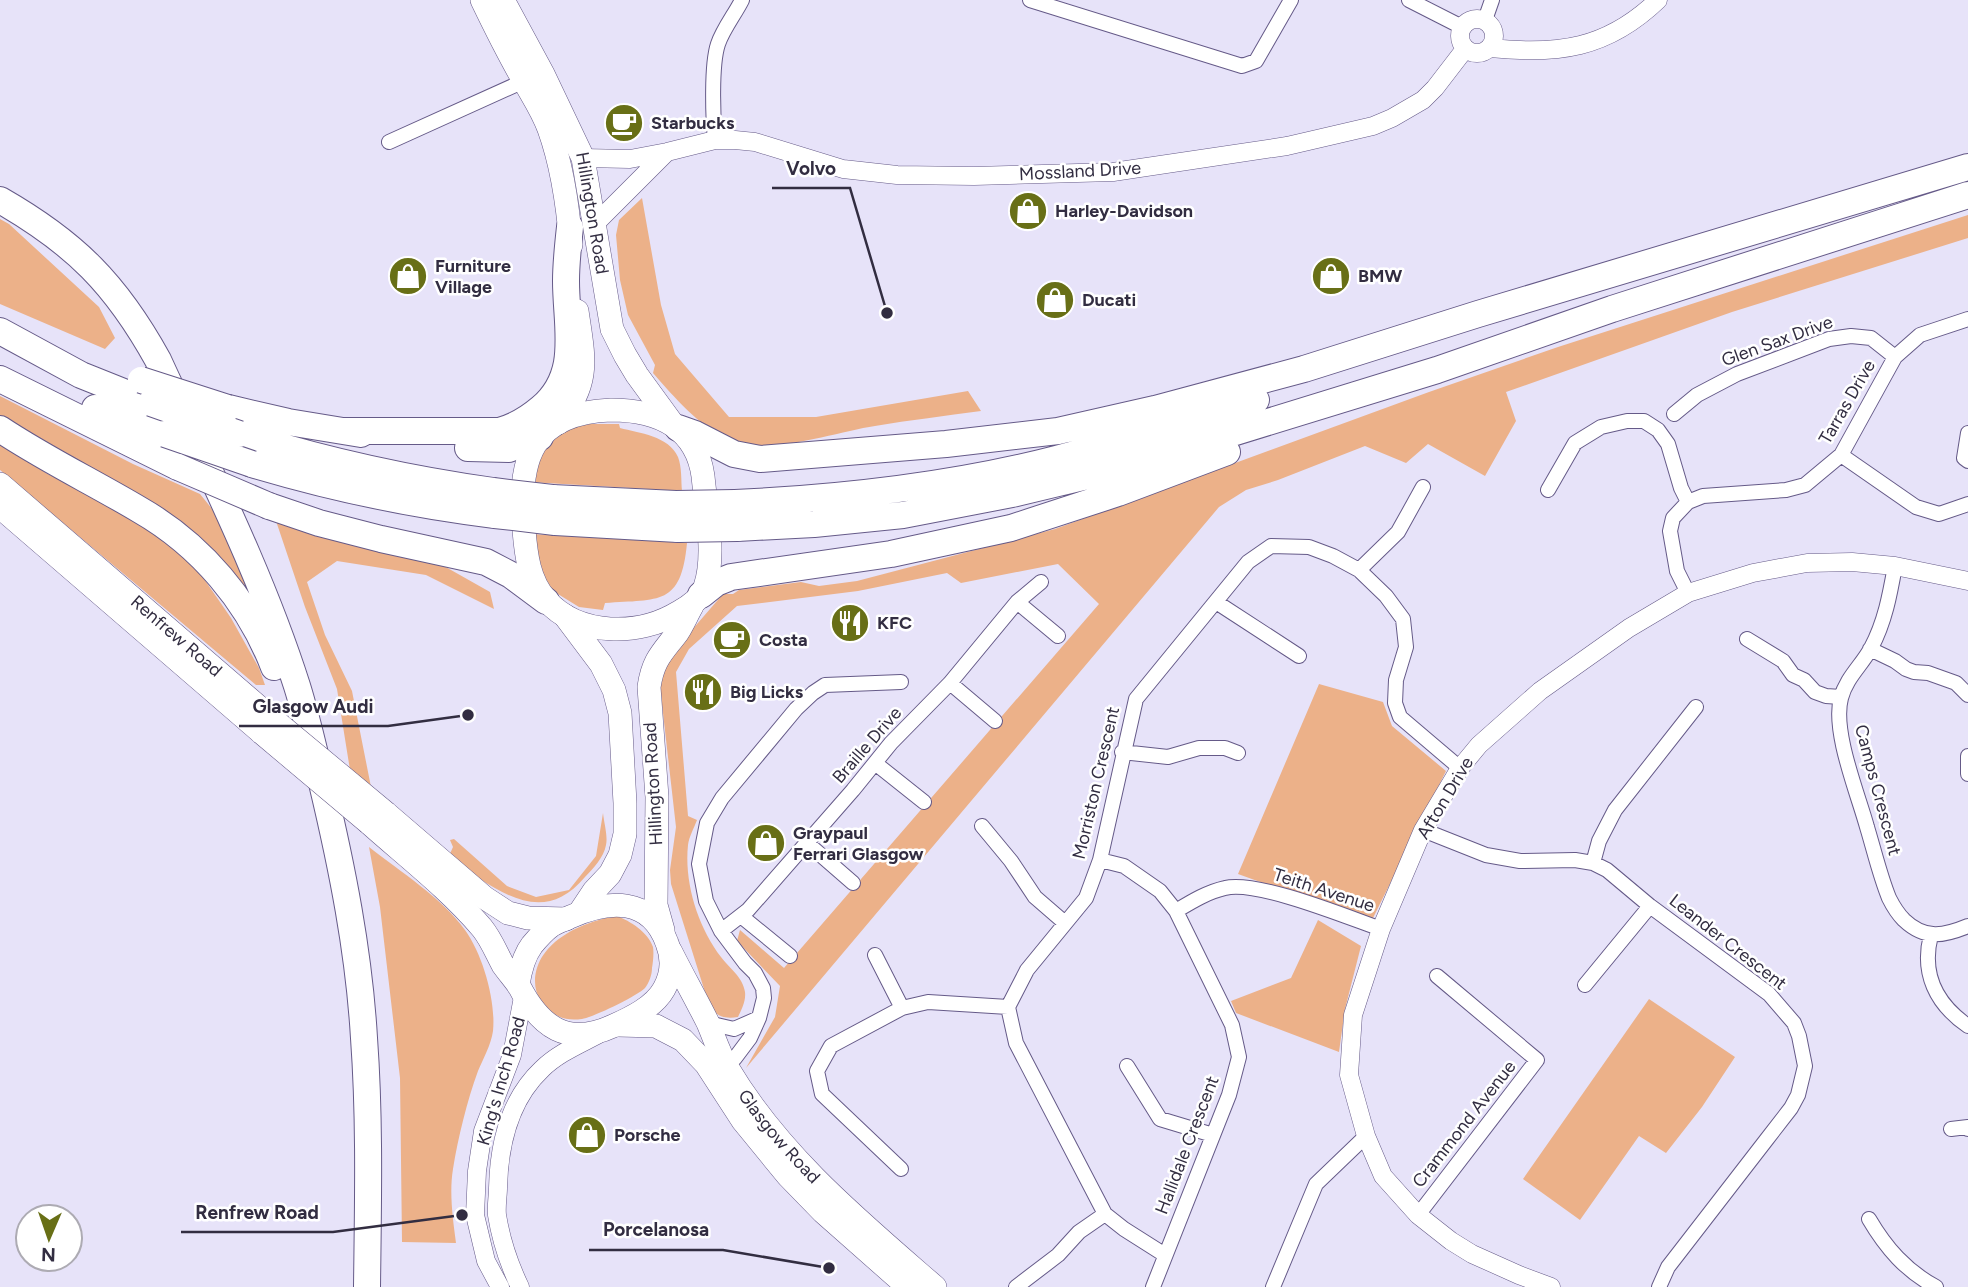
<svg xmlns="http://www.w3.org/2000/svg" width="1968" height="1287" viewBox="0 0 1968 1287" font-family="Figtree,sans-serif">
  <rect width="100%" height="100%" fill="#e7e3f9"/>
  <!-- green -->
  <path fill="#ecb189" d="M642 198 661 305 675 354 729 417H816L968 391 981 411C945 416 910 420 875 426 835 432 766 457 728 440 698 425 675 398 653 373L655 365 628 315 620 280 616 235 619 220Z
    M1968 215V238L1732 312 1506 392 1516 421 1485 476 1428 444 1406 463 1365 446 1278 480 1246 490 1219 507 746 1068 775 1017 780 986 737 941 740 930 784 968 1099 604 1058 564 961 583 947 573 858 591 737 606 689 649 676 672 688 816 697 820C694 828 689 837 688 845 684 883 698 927 721 957 729 968 743 977 745 992 746 1001 742 1009 738 1017 726 1019 718 1017 710 1008L671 884 670 870 676 827 659 678 665 661 723 594H733L739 590 801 582 819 586 857 581 1055 529 1429 392 1558 347Z
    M0 219 9 224 99 307 115 338 105 349 0 304Z
    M0 396 133 464 200 494 217 515 265 630 194 537 160 507 96 474 0 417Z
    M590 424H619L620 428C639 433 669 436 678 457 682 467 681 481 682 491L529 482 539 450 572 427Z
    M0 442 46 473 125 514 161 537 200 573 231 618 259 668 265 685H256L0 470Z
    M276 521 428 557 490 592 494 609 426 575 337 561 307 582 325 635 352 691 371 787 350 770 337 689 305 607Z
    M532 534 687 543C681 606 660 599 605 603L603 610 579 607 553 591 543 580Z
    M1319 684 1383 702 1392 726 1446 771 1371 922 1238 874Z
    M603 813C604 823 608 836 606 845 604 857 593 869 585 877 540 931 493 886 448 858L453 847 450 840 454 839 507 886 536 897 569 890 596 856Z
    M369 847C401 872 442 898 465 930 483 955 496 1001 493 1031 491 1045 483 1059 478 1071 467 1101 458 1138 453 1169 449 1193 453 1220 456 1243L402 1242 400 1078 380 907Z
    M617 916C630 921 648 932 653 947 654 953 653 962 652 968 652 975 649 983 645 988 637 996 594 1017 582 1019 573 1020 565 1020 556 1015 543 1007 535 996 535 981 536 941 584 921 617 916Z
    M1318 920 1361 946 1345 1009 1339 1052 1236 1013 1231 1001 1291 978Z
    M1649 999 1735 1057 1702 1107 1666 1153 1639 1136 1580 1220 1523 1179Z"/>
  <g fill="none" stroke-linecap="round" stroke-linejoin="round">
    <!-- minor casing -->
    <g stroke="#655a88" stroke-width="16">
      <path id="minor" d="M1030 0 1242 66 1256 61 1291 0
        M1409 0 1462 27
        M1485 20 1492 0
        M715 140C713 118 711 65 718 44 723 29 735 14 742 0
        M389 142 524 81
        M1674 414 1697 395 1737 374 1829 339 1851 336 1871 338 1895 357
        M1968 433 1964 458 1968 461
        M1841 455 1916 507 1939 514 1968 504
        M1548 490 1575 443 1601 427 1627 421H1644L1658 430 1668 444 1681 488 1688 502
        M1895 566C1890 594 1885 622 1871 648 1862 665 1846 678 1841 698 1832 731 1858 794 1867 827 1874 850 1880 876 1889 898 1893 906 1898 914 1904 920 1925 940 1944 936 1968 926
        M1359 570 1398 532 1423 487
        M1688 593 1677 571 1670 531 1673 518 1688 502 1703 496 1786 490 1805 485 1841 455 1895 357 1920 335 1968 319
        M1017 602 1058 636
        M1216 602 1299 656
        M1747 639 1783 661 1793 675 1804 680 1815 692 1826 696 1841 697
        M1870 649 1895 661 1906 669 1914 672 1928 673 1956 683 1968 695
        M950 683 995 721
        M1122 752 1168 757 1199 748H1225L1238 753
        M1968 756V774
        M875 763 924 802
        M982 826 1011 861 1035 897 1065 923
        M1423 830 1486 855 1520 861 1575 860 1593 863 1607 870 1650 906 1769 994 1794 1023 1799 1036 1805 1066 1798 1095 1791 1108 1767 1139 1668 1267 1659 1287
        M807 843 853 883
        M1100 860 1124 866 1160 891 1176 911 1232 1025 1239 1057 1229 1095 1153 1287
        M1593 863 1599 841 1615 810 1696 707
        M1176 911C1191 902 1207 892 1225 888 1257 880 1347 917 1381 929
        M741 916 790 956
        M721 931 748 910 853 790 891 743 950 683 1017 602 1041 582
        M1931 935C1921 973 1936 1004 1968 1026
        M875 955 902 1008
        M1585 985 1650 906
        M708 1023 734 1029 759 1018
        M1127 1066 1160 1119 1213 1135
        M723 1069 735 1058 750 1038 759 1018 764 998 763 988 755 973 745 963 721 931 706 901 699 864 707 823 722 798 796 709 813 693 825 685 901 682
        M1951 1129 1968 1127V1129
        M901 1169 822 1094 817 1071 831 1046 902 1008 928 1002 1008 1007
        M1418 1215 1537 1060 1437 976
        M1869 1219C1886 1248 1906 1271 1936 1287
        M1165 1255 1124 1229 1105 1214 1016 1043 1008 1007 1027 970 1086 898 1100 860 1136 699 1248 562 1271 546 1309 547 1333 556 1359 570 1386 596 1403 619 1406 647 1396 680 1395 703 1400 717 1460 768
        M1016 1287 1058 1255 1079 1232 1105 1214
        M1273 1287 1316 1184 1366 1136"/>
    </g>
    <!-- tertiary casing -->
    <g stroke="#655a88" stroke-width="19">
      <path id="tertiary" d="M1460 36a17 17 0 1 1 34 0a17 17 0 1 1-34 0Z
        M1490 48C1558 55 1607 49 1658 0
        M583 158 630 159 667 152 715 140H735L755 142 843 169 897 175 974 176 1113 172 1287 146 1373 126 1392 118 1423 100 1435 88 1465 49
        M595 224 667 152
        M500 1287 486 1261 475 1215 477 1171 483 1131 512 1055 523 997
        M520 1287C509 1264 501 1240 497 1215 496 1206 498 1196 498 1188 499 1144 509 1100 542 1069 557 1054 578 1045 597 1035
        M1551 1287 1519 1275 1472 1254 1451 1241 1418 1215 1383 1176 1366 1136 1349 1075 1353 1015 1381 929 1423 830 1460 768 1479 745 1540 691 1629 628 1688 593 1753 573 1807 563 1852 562 1895 566 1968 581"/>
    </g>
    <!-- primary casing -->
    <g stroke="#655a88" stroke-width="24">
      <g id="primary">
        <path d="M482 0C495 27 509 55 524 81 533 97 543 112 549 129 562 165 568 207 571 245"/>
        <path id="s1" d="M503 0 543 74 583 158 612 329 625 355 637 375 672 423"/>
        <path d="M611 410C656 410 696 426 703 476 706 509 716 555 705 587 701 599 690 606 679 612 640 636 579 637 546 600 529 581 526 555 524 530 517 460 531 413 611 410Z"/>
        <path d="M558 423C591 382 584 359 577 311"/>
        <path id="s2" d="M0 484 268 715"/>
        <path d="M0 507 262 733"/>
        <path d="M565 616 601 664 614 690 620 713 625 803V834L620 855 610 874 594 891 580 912"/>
        <path d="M386 813 485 898 508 913 528 918 566 919"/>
        <path d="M369 823C407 857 449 889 482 928 491 939 496 952 503 965 508 972 514 979 519 986 540 1027 567 1047 613 1026 631 1018 654 1007 664 989 672 975 673 958 667 943 650 896 608 900 570 917 564 920 556 922 551 926 544 931 537 939 532 945 523 957 520 971 518 985"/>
        <path d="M663 930 656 905 657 797 649 687C653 659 663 652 678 632 683 624 687 615 692 606"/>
        <path id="s3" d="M671 952C683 976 696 999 708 1023 714 1037 719 1053 727 1067 779 1155 859 1221 935 1287"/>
        <path d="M618 1025 656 1026 683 1040 706 1064 743 1121 788 1176 823 1212 908 1287"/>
      </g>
    </g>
    <!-- motorway casing -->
    <g stroke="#655a88" stroke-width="28">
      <path id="motorway" d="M0 200C75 243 116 284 158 360 207 467 261 573 297 686 307 718 314 751 322 783 342 867 359 952 364 1038 370 1121 368 1204 367 1287
        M0 331 81 375 151 403
        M0 379 178 467
        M95 408 165 434
        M228 408 288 422 361 434
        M678 428 695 434 734 454 760 459 946 444 1058 431 1155 409 1304 369 1478 314 1968 167
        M0 429C45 459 93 482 140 510 201 545 249 602 274 667
        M345 431H499C515 427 528 419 541 408 581 374 566 328 566 281 566 263 568 245 570 227
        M239 434C322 460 407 479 493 491
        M468 448 509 449 540 437
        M252 464C332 488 413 505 495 515
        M552 498 676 504
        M735 503C843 498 951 486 1056 459 1124 442 1190 420 1256 400
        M269 506 319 523 381 539 486 562 511 575 546 601
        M555 522 678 529
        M737 528 814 524 903 515 1012 494 1112 470 1437 370 1612 309 1968 195
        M701 595 716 583 731 577 891 554 1011 528 1118 493 1227 452"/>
    </g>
    <!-- minor -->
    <use href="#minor" stroke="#fff" stroke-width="14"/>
    <!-- tertiary -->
    <use href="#tertiary" stroke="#fff" stroke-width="18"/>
    <!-- primary -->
    <use href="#primary" stroke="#fff" stroke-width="23"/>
    <!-- motorway -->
    <use href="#motorway" stroke="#fff" stroke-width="26"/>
    <!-- primary-bridge casing -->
    <g stroke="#655a88" stroke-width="24" stroke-linecap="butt">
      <path id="primary-bridge" d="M268 715 386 813
        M262 733 369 823"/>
    </g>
    <!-- motorway-bridge casing -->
    <g stroke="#655a88" stroke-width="28" stroke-linecap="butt">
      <path id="motorway-bridge" d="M141 380 228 408
        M151 403 239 434
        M165 434 252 464
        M178 467 269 506
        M493 491 552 498
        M676 504 735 503
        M495 515 555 522
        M678 529 737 528"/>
    </g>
    <!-- primary-bridge -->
    <use href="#primary-bridge" stroke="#fff" stroke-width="23"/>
    <!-- motorway-bridge -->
    <use href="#motorway-bridge" stroke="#fff" stroke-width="26"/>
  </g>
  <!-- icons -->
  <defs>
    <g id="cafe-disc" transform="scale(2.0125)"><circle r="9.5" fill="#686f16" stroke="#fff"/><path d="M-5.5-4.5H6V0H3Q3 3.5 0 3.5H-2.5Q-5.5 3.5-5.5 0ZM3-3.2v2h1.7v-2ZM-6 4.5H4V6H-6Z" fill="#fff"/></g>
    <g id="shop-disc" transform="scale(2.0125)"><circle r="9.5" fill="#686f16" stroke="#fff"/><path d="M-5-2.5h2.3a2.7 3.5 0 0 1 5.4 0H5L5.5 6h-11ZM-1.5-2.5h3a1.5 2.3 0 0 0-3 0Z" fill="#fff"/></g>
    <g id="restaurant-disc" transform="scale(2.0125)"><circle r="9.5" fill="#686f16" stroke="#fff"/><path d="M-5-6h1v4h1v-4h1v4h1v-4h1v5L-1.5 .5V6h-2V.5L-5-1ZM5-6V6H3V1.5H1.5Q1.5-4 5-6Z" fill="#fff"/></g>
  </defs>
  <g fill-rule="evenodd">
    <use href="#cafe-disc" x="624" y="123"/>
    <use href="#shop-disc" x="1028" y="211"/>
    <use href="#shop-disc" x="408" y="276"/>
    <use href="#shop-disc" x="1331" y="276"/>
    <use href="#shop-disc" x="1055" y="300"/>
    <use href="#restaurant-disc" x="850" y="623"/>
    <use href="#cafe-disc" x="732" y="640"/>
    <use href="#restaurant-disc" x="703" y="692"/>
    <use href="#shop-disc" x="766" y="843"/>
    <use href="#shop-disc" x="587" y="1135"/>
  </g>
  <g text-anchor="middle" stroke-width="5" stroke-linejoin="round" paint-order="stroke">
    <!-- poi labels -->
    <g font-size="18" font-weight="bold" fill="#322d41" stroke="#fff" text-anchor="start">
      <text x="651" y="129">Starbucks</text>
      <text x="1055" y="217">Harley-Davidson</text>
      <text x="435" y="272">Furniture<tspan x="435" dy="21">Village</tspan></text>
      <text x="1358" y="282">BMW</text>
      <text x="1082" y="306">Ducati</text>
      <text x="877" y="629">KFC</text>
      <text x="759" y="646">Costa</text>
      <text x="730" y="698">Big Licks</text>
      <text x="793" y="839">Graypaul<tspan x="793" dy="21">Ferrari Glasgow</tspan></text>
      <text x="614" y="1141">Porsche</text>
    </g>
    <!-- street labels -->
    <g font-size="18" fill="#322d41" stroke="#fff">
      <text transform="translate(1080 171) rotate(-3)" y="6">Mossland Drive</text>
      <text dy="6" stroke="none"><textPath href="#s1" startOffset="233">Hillington Road</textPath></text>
      <text transform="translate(1777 341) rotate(-20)" y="6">Glen Sax Drive</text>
      <text transform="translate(1847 402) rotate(-60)" y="6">Tarras Drive</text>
      <text dy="6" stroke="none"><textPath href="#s2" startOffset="233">Renfrew Road</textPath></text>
      <text transform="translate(867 745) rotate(-49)" y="6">Braille Drive</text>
      <text transform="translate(1096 783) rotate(-77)" y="6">Morriston Crescent</text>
      <text transform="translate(653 784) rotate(-93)" y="6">Hillington Road</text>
      <text transform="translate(1878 790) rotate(75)" y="6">Camps Crescent</text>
      <text transform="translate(1445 798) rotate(-59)" y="6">Afton Drive</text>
      <text transform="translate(1324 890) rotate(18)" y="6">Teith Avenue</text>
      <text transform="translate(1728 942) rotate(38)" y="6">Leander Crescent</text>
      <text transform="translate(501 1081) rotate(-74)" y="6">King's Inch Road</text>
      <text transform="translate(1464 1124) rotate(-52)" y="6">Crammond Avenue</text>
      <text dy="6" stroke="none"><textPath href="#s3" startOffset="215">Glasgow Road</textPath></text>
      <text transform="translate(1187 1145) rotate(-69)" y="6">Hallidale Crescent</text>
    </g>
  </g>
  <!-- callouts -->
  <path fill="none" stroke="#322d41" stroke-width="2.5" d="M887 313L850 188H772M468 715L388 726H239M462 1215L333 1232H181M829 1268L723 1250H589"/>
  <g fill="#322d41" stroke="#fff" stroke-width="2.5">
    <circle cx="887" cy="313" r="7"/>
    <circle cx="468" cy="715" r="7"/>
    <circle cx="462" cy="1215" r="7"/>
    <circle cx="829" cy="1268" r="7"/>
  </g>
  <g font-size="19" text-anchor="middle" font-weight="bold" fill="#322d41" stroke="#fff" stroke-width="5" stroke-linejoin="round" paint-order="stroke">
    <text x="811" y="175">Volvo</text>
    <text x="313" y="713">Glasgow Audi</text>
    <text x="257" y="1219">Renfrew Road</text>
    <text x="656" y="1236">Porcelanosa</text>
  </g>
  <!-- north arrow -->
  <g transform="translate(49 1238) rotate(182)"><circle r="33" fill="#ffffff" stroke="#adabb3" stroke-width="2"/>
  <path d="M0-5L12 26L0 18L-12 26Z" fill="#686f16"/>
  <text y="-10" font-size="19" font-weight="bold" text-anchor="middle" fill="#322d41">N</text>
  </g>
</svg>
